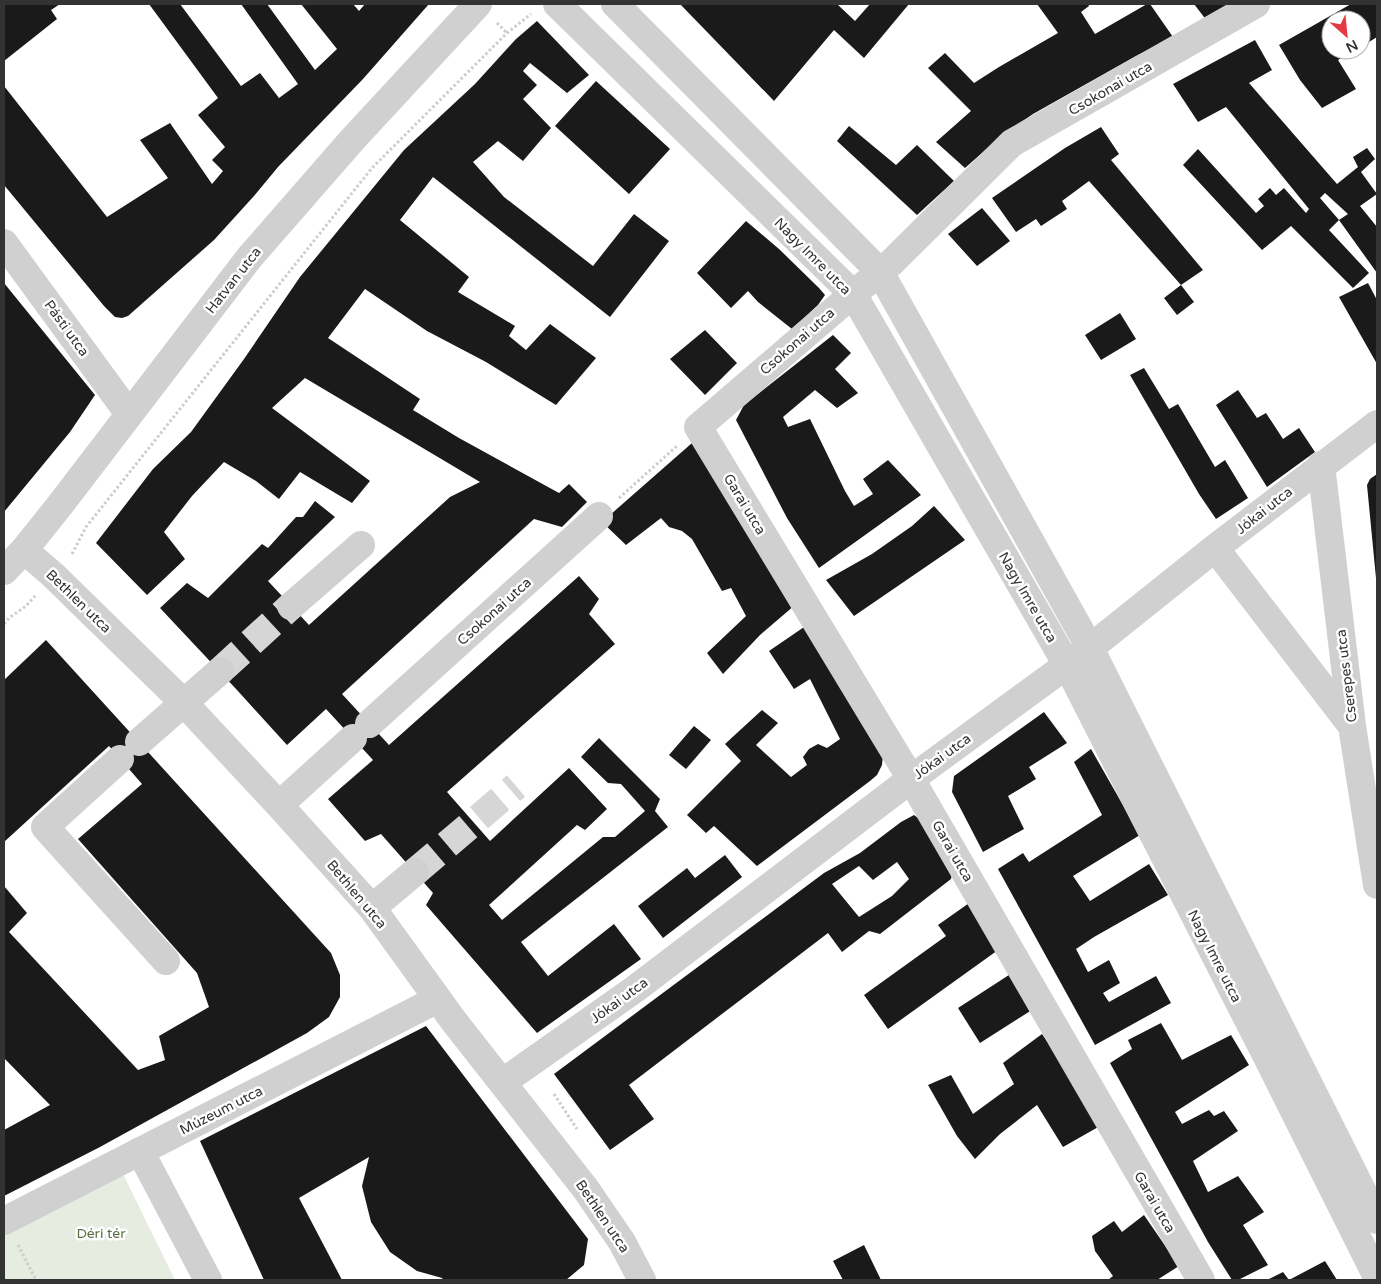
<svg xmlns="http://www.w3.org/2000/svg" width="1381" height="1284" viewBox="0 0 1381 1284" font-family="'Varela Round',sans-serif">
  <rect width="100%" height="100%" fill="#fff"/>
  <!-- green -->
  <path fill="#e6ecdf" d="M122 1172 175 1280H4V1231Z"/>
  <!-- building -->
  <path fill="#1a1a1a" fill-rule="evenodd" d="M4 4H60L51 10 57 19 4 61Z
    M149 4H180L241 86 260 73 279 98 298 84 241 4H267L315 70 337 49 301 4H353L359 11 365 4H429L363 79 278 167 254 196 214 240 128 316 122 318 115 317 104 306 4 185V86L107 217 168 178 140 140 170 123 212 184 223 171 212 160 225 147 198 115 218 98Z
    M680 4H837L855 21 870 4H909L864 58 834 30 774 101Z
    M1037 4H1088L1089 6 1081 12 1095 34 1147 4H1150L1173 37 1136 56 1033 114 1000 137 965 168 936 142 971 111 928 68 945 53 974 83 999 67 1058 33Z
    M1194 4H1241L1207 21Z
    M1351 4H1377V37L1361 47V20H1331V50H1355L1338 60 1356 89 1322 108 1300 80 1279 45Z
    M537 21 589 75 567 93 530 63 523 71 537 85 523 99 551 128 523 161 498 141 473 162 504 197 593 266 634 214 669 241 610 317 433 177 400 220 469 277 458 292 515 326 509 336 526 350 550 324 596 358 556 405 486 362 427 331 365 289 328 338 420 399 413 410 459 438 559 493 569 484 587 502 562 527 534 519 342 694 389 745 579 576 599 599 589 614 615 644 447 792 490 841 569 768 607 809 585 830 577 825 489 905 502 920 603 837H615L645 811 621 784 608 783 581 757 599 738 660 799 655 811 668 827 521 942 548 976 614 924 641 959 537 1033 426 905 433 893 381 834 365 841 328 799 373 760 326 709 287 745 237 690 160 608 187 583 208 598 262 544 268 548 296 517H303L315 501 335 517 268 581 309 625 450 497 480 482 305 378 272 408 370 481 352 503 300 472 279 499 256 481 224 462 192 496 164 532 185 559 147 595 96 543 153 469 191 432 244 359 300 277 404 150 475 84 516 39Z
    M1255 40 1272 70 1249 83 1337 184 1358 167 1353 157 1367 148 1375 159 1361 172 1377 194 1360 206 1377 227V273L1339 220 1348 214 1325 193 1320 198 1339 220 1329 230 1369 273 1353 288 1291 226 1262 250 1183 165 1198 149 1256 213 1264 206 1258 199 1270 188 1276 195 1284 188 1306 213 1309 209 1226 107 1198 122 1173 84Z
    M596 81 670 149 629 194 555 126Z
    M849 126 896 165 917 145 954 181 917 215 837 141Z
    M1101 127 1119 154 1111 160 1203 270 1181 285 1089 181 1062 201 1067 209 1041 226 1036 219 1016 232 992 198 1065 148Z
    M982 208 1010 241 977 266 948 234Z
    M746 221 779 249 819 288 825 295 818 305 792 329 758 302 748 291 731 308 697 273Z
    M4 283 95 395 70 432 4 512V358L5 357 4 355Z
    M1368 283 1377 300V364L1339 297Z
    M1181 285 1194 302 1177 315 1164 298Z
    M1120 313 1136 339 1101 360 1085 335Z
    M705 330 737 363 705 395 670 359Z
    M833 335 851 353 835 369 858 393 837 408 815 390 783 417 788 427 810 419 845 491 854 506 873 494 863 479 888 460 921 495 819 568 787 518 736 420 744 405Z
    M1144 368 1169 409 1178 404 1215 467 1225 460 1248 498 1216 519 1199 494 1130 375Z
    M1238 390 1257 418 1266 413 1283 439 1299 428 1315 452 1267 487 1216 405Z
    M692 443 795 605 760 635 723 674 707 653 746 616 731 588 722 591 692 539 682 531 669 527 661 518 626 545 602 522Z
    M1377 474V578H1376L1367 485 1370 479Z
    M934 506 965 540 854 616 826 580 872 554 912 526Z
    M807 625 883 755 882 765 877 775 870 781 757 866 714 826 706 833 687 815 741 761 725 744 762 710 778 723 756 745 791 777 807 765 803 757 809 749 818 744 827 748 840 739 810 679 794 689 769 651Z
    M46 640 331 953 340 975V997L329 1017 307 1033 100 1147 4 1196V1130L50 1105 4 1058V886L27 913 9 932 138 1070 165 1060 159 1036 209 1007 197 973 78 839 142 784 109 746 4 842V680Z
    M1044 712 1067 743 1029 767 1036 779 1008 796 1024 829 983 852 952 792 954 776Z
    M694 726 711 740 686 769 669 755Z
    M1091 749 1140 835 1073 876 1090 901 1149 864 1168 895 1094 937 1076 949 1088 972 1109 960 1120 983 1103 993 1109 1002 1156 976 1171 1003 1095 1045 998 869 1023 853 1029 862 1102 815 1074 762Z
    M914 815 926 824 953 869 951 879 880 934 869 931 842 952 828 933 629 1085 654 1119 610 1150 554 1074 824 873 860 853 901 822ZM897 862 909 879 892 896 859 917 832 884 859 866 873 880Z
    M725 855 742 877 663 938 638 906 687 868 695 878Z
    M972 901 1005 945 888 1029 864 995 946 936 938 925Z
    M1012 973 1035 1008 980 1043 958 1008Z
    M1161 1023 1182 1060 1231 1035 1249 1065 1175 1112 1182 1124 1209 1110 1214 1116 1224 1111 1238 1131 1193 1161 1208 1192 1238 1176 1264 1212 1243 1225 1268 1265 1238 1280H1232L1208 1242 1110 1063 1132 1049 1128 1040Z
    M426 1026 588 1239 584 1265 566 1280H443L442 1278 417 1271 390 1252 371 1222 362 1186 369 1157 299 1198 342 1280H264L200 1141Z
    M1042 1034 1072 1076 1100 1126 1063 1147 1037 1105 1000 1134 975 1159 957 1136 928 1085 951 1075 973 1114 1014 1084 1003 1063Z
    M1144 1215 1179 1266 1157 1280H1108L1113 1276 1095 1251 1092 1236 1114 1221 1122 1232Z
    M864 1245 881 1280H843L833 1261Z
    M1325 1261 1337 1280H1267L1283 1272 1289 1280Z"/>
  <g fill="none" stroke-linecap="round" stroke-linejoin="round">
    <!-- minor-tunnel -->
    <path stroke="#d6d6d6" stroke-width="28" stroke-dasharray="28 14" stroke-linecap="butt" d="M220 671 291 606
      M415 872 516 786"/>
    <!-- path -->
    <path stroke="#cdcdcd" stroke-width="3" stroke-dasharray="2.5 2.5" stroke-linecap="butt" d="M497 23 507 33
      M619 498 677 446
      M72 554 86 527 372 168 507 33 531 14
      M4 624 9 618 26 606 35 596
      M554 1094 577 1129
      M18 1245 36 1280"/>
    <!-- minor -->
    <path stroke="#d0d0d0" stroke-width="28" d="M557 4 853 294 1067 665 1269 1061 1377 1277
      M615 4 880 272 1090 648 1377 1220
      M4 243 129 414
      M1321 465 1352 726 1377 885
      M1215 548 1351 725
      M24 550 53 575 184 703 279 805 372 908 453 1020 585 1188 622 1242 642 1280
      M4 571 24 550 60 505 249 258 352 140 478 4
      M291 606 361 545
      M369 724 599 516
      M139 742 220 671
      M120 759 45 827 166 961
      M279 805 353 738
      M372 908 415 872
      M503 1082 635 989 911 779 1090 648 1215 548 1377 424
      M140 1151 208 1280
      M4 1221 438 999
      M1201 1280 911 779 698 427 853 294 891 263 1012 143 1256 4"/>
  </g>
  <g text-anchor="middle" stroke-width="5" stroke-linejoin="round" paint-order="stroke">
    <!-- street labels -->
    <g font-size="14" fill="#333" stroke="#fff">
      <text transform="translate(1110 88) rotate(-30)" y="5">Csokonai utca</text>
      <text transform="translate(813 256) rotate(45)" y="5">Nagy Imre utca</text>
      <text transform="translate(233 280) rotate(-52)" y="5">Hatvan utca</text>
      <text transform="translate(67 328) rotate(54)" y="5">Pásti utca</text>
      <text transform="translate(797 341) rotate(-41)" y="5">Csokonai utca</text>
      <text transform="translate(745 504) rotate(59)" y="5">Garai utca</text>
      <text transform="translate(1264 510) rotate(-38)" y="5">Jókai utca</text>
      <text transform="translate(1028 597) rotate(60)" y="5">Nagy Imre utca</text>
      <text transform="translate(79 601) rotate(44)" y="5">Bethlen utca</text>
      <text transform="translate(494 611) rotate(-42)" y="5">Csokonai utca</text>
      <text transform="translate(1346 676) rotate(-97)" y="5">Cserepes utca</text>
      <text transform="translate(942 756) rotate(-36)" y="5">Jókai utca</text>
      <text transform="translate(953 851) rotate(60)" y="5">Garai utca</text>
      <text transform="translate(357 894) rotate(50)" y="5">Bethlen utca</text>
      <text transform="translate(1215 956) rotate(63)" y="5">Nagy Imre utca</text>
      <text transform="translate(619 1000) rotate(-36)" y="5">Jókai utca</text>
      <text transform="translate(221 1110) rotate(-27)" y="5">Múzeum utca</text>
      <text transform="translate(1155 1202) rotate(60)" y="5">Garai utca</text>
      <text transform="translate(603 1216) rotate(56)" y="5">Bethlen utca</text>
    </g>
    <!-- park labels -->
    <g font-size="14" fill="#56703f" stroke="#fff">
      <text x="101" y="1238">Déri tér</text>
    </g>
  </g>
  <!-- border -->
  <rect width="1381" height="1284" fill="none" stroke="#333333" stroke-width="10"/>
  <!-- north arrow -->
  <g transform="translate(1346 35) rotate(153)"><circle r="24" fill="#ffffff" stroke="#adadad"/>
  <path d="M0-4L9 19L0 12L-9 19Z" fill="#e63946"/>
  <text y="-8" font-size="14" font-weight="bold" text-anchor="middle" fill="#333333">N</text>
  </g>
</svg>
